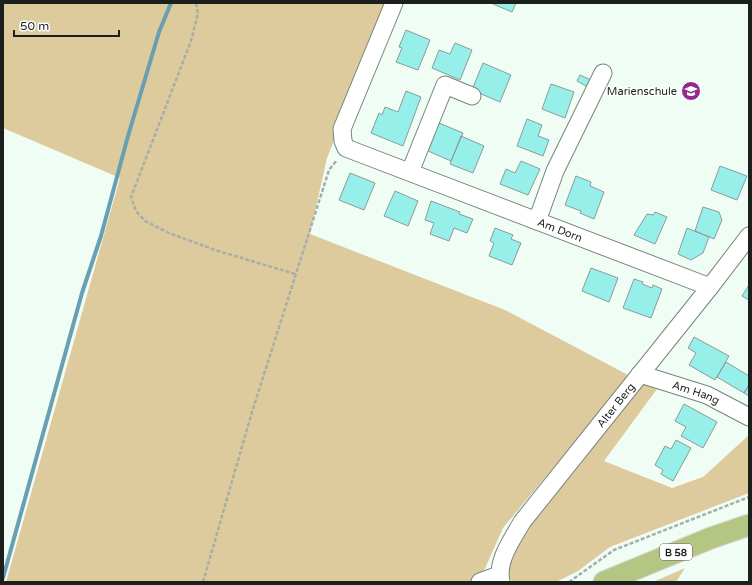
<svg xmlns="http://www.w3.org/2000/svg" width="752" height="585" viewBox="0 0 752 585" font-family="'Varela Round',sans-serif">
  <rect width="100%" height="100%" fill="#f0fdf4"/>
  <!-- green -->
  <path fill="#decb9d" d="M3 3H390L327 158 310 234 505 310 630 376 503 528 483 573 471 582H6L120 178 3 128Z
    M641 382 657 389 604 461 672 488 703 477 749 435V493L610 547 578 571 556 582H512L507 574 522 532Z
    M685 568 676 582H653Z"/>
  <g fill="none" stroke-linecap="round" stroke-linejoin="round">
    <!-- stream -->
    <path stroke="#699fb3" stroke-width="4" d="M3 578 82 293 101 236 128 136 159 32 171 3"/>
  </g>
  <!-- building -->
  <path fill="#97efea" stroke="#8c9b9a" d="M493 3H516L512 12 493 4Z
    M406 30 430 40 418 70 396 62 402 48 399 47Z
    M455 43 472 50 460 80 432 68 439 50 450 54Z
    M483 63 511 75 500 102 472 90Z
    M580 75 591 80 588 87 577 81Z
    M551 84 574 92 565 118 542 109Z
    M406 91 421 97 403 146 371 133 379 113 382 115 385 107 398 112Z
    M527 119 542 125 538 136 549 140 543 156 517 146Z
    M439 123 463 133 451 161 428 151Z
    M461 136 484 146 473 173 450 164Z
    M521 161 540 169 528 195 500 184 506 169 515 173Z
    M720 166 747 176 737 200 711 190Z
    M350 173 375 183 364 210 339 200Z
    M576 176 591 182 590 186 604 192 594 219 580 213 581 211 565 205Z
    M395 191 418 201 408 226 384 216Z
    M431 201 460 212 459 214 473 219 467 233 454 228 449 241 430 234 434 223 425 220Z
    M703 207 719 212 722 220 714 239 695 231Z
    M655 212 667 217 655 244 634 235 647 214 653 215Z
    M495 228 513 235 511 239 521 243 512 265 489 256 494 243 490 241Z
    M687 228 709 237 703 253 691 260 678 254Z
    M591 268 618 278 609 302 582 291Z
    M634 279 643 282 642 284 652 288 653 285 662 289 651 318 623 308Z
    M749 285V300L742 296Z
    M694 337 729 356 715 380 689 365 696 353 688 348Z
    M726 362 749 376V385L744 393 717 377Z
    M749 385V396L744 393Z
    M684 404 717 422 703 448 681 436 686 427 675 421Z
    M676 440 691 448 673 481 661 474 663 470 655 465 665 446 671 449Z"/>
  <g fill="none" stroke-linecap="round" stroke-linejoin="round">
    <!-- minor casing -->
    <g stroke="#78847c" stroke-width="19">
      <g id="minor">
        <path id="s1" d="M394 3 342 129 343 141 346 148 710 287"/>
        <path d="M410 172 445 85 472 96"/>
        <path d="M537 221 555 171 603 73"/>
        <path id="s2" d="M640 374 707 395 749 417"/>
        <path d="M480 582 499 575"/>
        <path id="s3" d="M501 582C496 561 512 540 522 522L710 287 749 236"/>
      </g>
    </g>
    <!-- major casing -->
    <g stroke="#dbdbdb" stroke-width="23">
      <path id="major" d="M604 582 711 538 749 525"/>
    </g>
    <!-- path -->
    <path stroke="#a5afa8" stroke-width="2.5" stroke-dasharray="4 2" stroke-linecap="butt" d="M196 3 198 13 191 41 131 197 136 211 145 221 169 233 215 250 295 274
      M203 582 252 412 329 170 337 160
      M569 582 614 550 749 497"/>
    <!-- minor -->
    <use href="#minor" stroke="#fff" stroke-width="17"/>
    <!-- major -->
    <use href="#major" stroke="#b5c582" stroke-width="21"/>
  </g>
  <!-- icons -->
  <defs>
    <g id="school-disc" transform="scale(1)"><circle r="9.5" fill="#92298c" stroke="#fff"/><path d="M0-5L7-2L0 1L-7-2ZM-4 1L0 2.5L4 1V4Q0 6-4 4Z" fill="#fff"/></g>
  </defs>
  <g fill-rule="evenodd">
    <use href="#school-disc" x="691" y="91"/>
  </g>
  <g text-anchor="middle" stroke-width="3" stroke-linejoin="round" paint-order="stroke">
    <!-- shield labels -->
    <rect fill="#fff" stroke="#5f6361" stroke-width="1" x="660" y="544" width="32" height="16" rx="3"/>
    <g font-size="10" font-weight="bold" fill="#1b201d">
      <text x="676" y="556">B 58</text>
    </g>
    <!-- poi labels -->
    <g font-size="11" fill="#1b201d" stroke="#fff" text-anchor="end">
      <text x="677" y="95">Marienschule</text>
    </g>
    <!-- street labels -->
    <g font-size="11" fill="#1b201d" stroke="#fff">
      <text dy="4" stroke="none"><textPath href="#s1" startOffset="385">Am Dorn</textPath></text>
      <text dy="4" stroke="none"><textPath href="#s2" startOffset="59">Am Hang</textPath></text>
      <text dy="4" stroke="none"><textPath href="#s3" startOffset="215">Alter Berg</textPath></text>
    </g>
  </g>
  <!-- border -->
  <rect width="752" height="585" fill="none" stroke="#1b201d" stroke-width="8"/>
  <!-- scale -->
  <path d="M14 30v6h105v-6" fill="none" stroke="#1b201d" stroke-width="2"/>
  <text x="20" y="30" font-size="12" fill="#1b201d" stroke="#ffffff" stroke-width="3" paint-order="stroke">50 m</text>
</svg>
